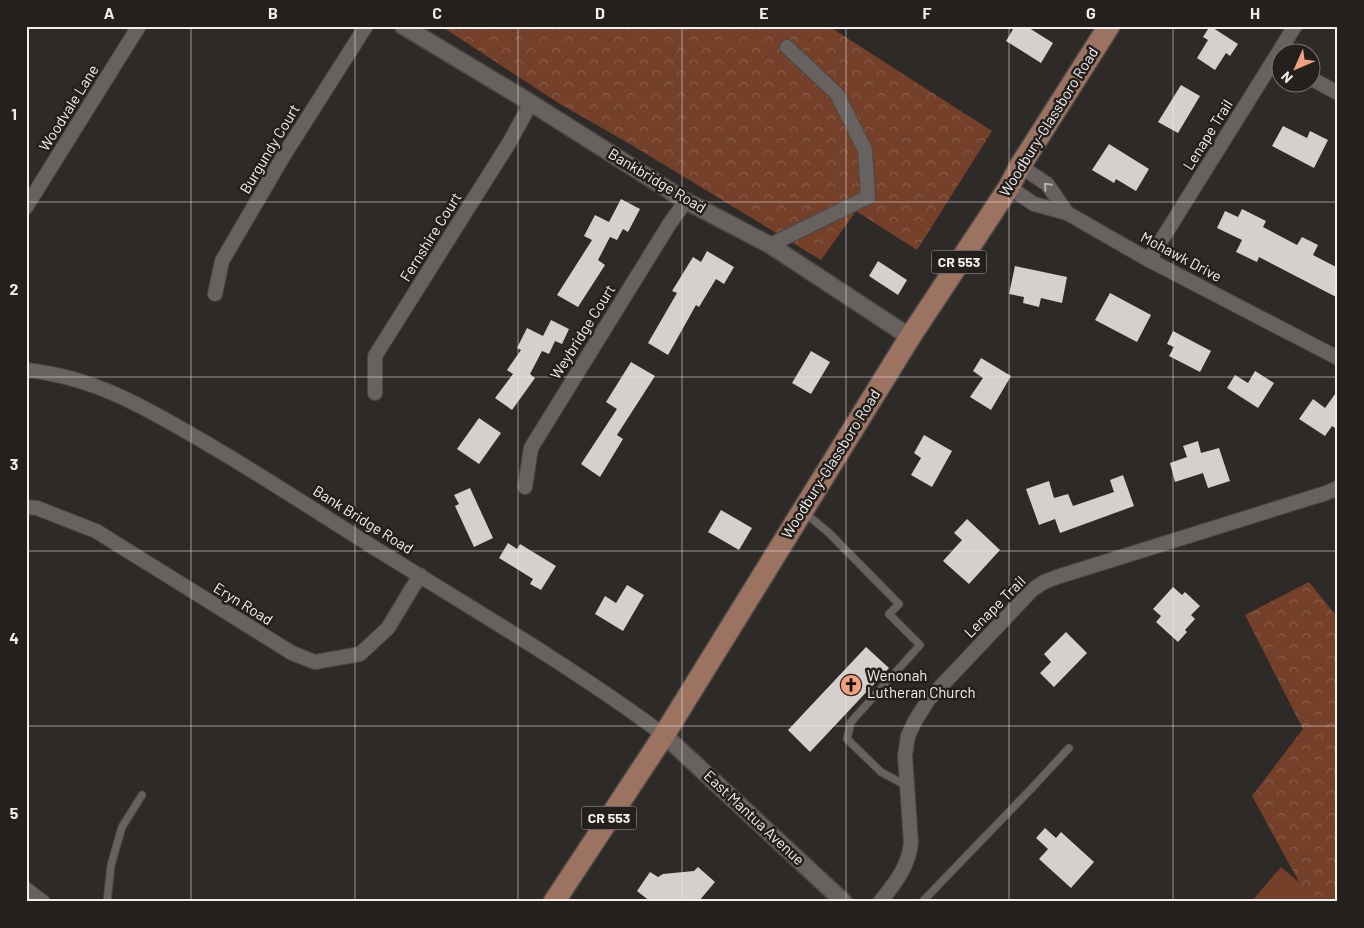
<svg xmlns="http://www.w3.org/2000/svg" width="1364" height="928" viewBox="0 0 1364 928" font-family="Barlow,sans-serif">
  <defs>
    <pattern id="forest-crowns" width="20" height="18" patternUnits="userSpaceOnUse" patternTransform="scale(1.25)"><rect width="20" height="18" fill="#754029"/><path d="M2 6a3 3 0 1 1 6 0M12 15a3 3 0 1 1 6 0" fill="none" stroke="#895c48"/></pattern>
  </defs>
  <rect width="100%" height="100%" fill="#2e2a28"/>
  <!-- grass -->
  <path fill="#754029" d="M1281 867 1313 894 1306 902H1251Z"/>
  <!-- forest -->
  <path fill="url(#forest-crowns)" d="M441 26H832L833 29 992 131 917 250 856 211 821 260 630 144 560 104Z
    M1309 582 1338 618V902H1310L1252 796 1303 729 1245 615Z"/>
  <!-- building -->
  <path fill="#d6d0cd" d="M1015 26H1026L1053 43 1041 63 1006 41Z
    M1210 26 1238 44 1230 56 1226 53 1215 70 1197 58 1208 40 1203 37Z
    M1181 85 1200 96 1178 133 1158 122Z
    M1283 126 1307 138 1310 131 1328 140 1314 168 1272 146Z
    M1109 144 1149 169 1136 191 1116 179 1114 183 1092 170Z
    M621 199 640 209 628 232 623 229 617 240 610 237 598 260 605 265 578 307 557 295 592 240 584 236 595 215 609 222Z
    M1242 209 1266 221 1263 227 1297 245 1302 237 1318 245 1313 255 1338 268V298L1259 257 1257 262 1236 252 1242 240 1217 228 1225 211 1238 217Z
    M707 251 734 267 724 284 716 279 699 307 696 305 668 355 648 343 677 293 672 291 693 257 701 262Z
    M878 261 907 280 898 295 869 276Z
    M1015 266 1067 277 1062 303 1041 298 1039 307 1023 303 1024 297 1009 294Z
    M1110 293 1151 315 1137 342 1095 320Z
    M551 320 569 329 562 344 555 341 549 354 542 351 530 374 535 378 512 410 495 398 513 374 507 370 521 350 517 348 527 328 543 336Z
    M1173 331 1211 351 1200 372 1169 356 1174 347 1167 344Z
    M811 351 830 362 811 394 792 383Z
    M981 358 1011 376 991 410 970 397 983 378 973 371Z
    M631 362 655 376 617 435 623 439 600 477 581 464 617 409 606 402Z
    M1255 371 1274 383 1258 408 1227 388 1235 375 1248 383Z
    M1338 390V430L1332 426 1325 436 1299 419 1313 399 1325 408Z
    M479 418 501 433 479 464 457 449Z
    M924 435 952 451 932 487 911 475 921 458 914 453Z
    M1198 441 1201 453 1219 448 1230 481 1208 488 1203 473 1175 482 1170 463 1187 457 1183 446Z
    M1123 475 1134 506 1060 533 1055 519 1039 525 1026 489 1049 481 1054 498 1068 494 1073 506 1114 492 1110 480Z
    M470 488 493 538 474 547 455 506 459 504 454 495Z
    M721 510 752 528 739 550 708 532Z
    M967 519 1000 550 969 584 943 561 962 540 954 533Z
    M508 543 517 549 520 544 556 566 541 590 530 584 533 579 499 558Z
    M627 585 644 595 623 631 595 614 605 596 616 603Z
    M1173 587 1182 595 1185 592 1200 606 1191 615 1195 619 1185 630 1187 632 1178 642 1156 622 1161 616 1153 609Z
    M1066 632 1087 653 1054 687 1040 673 1051 662 1044 654Z
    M866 647 889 668 810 752 788 730Z
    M1045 828 1056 838 1061 832 1094 862 1071 888 1039 859 1048 849 1036 838Z
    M698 867 715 882 699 901 651 902 637 891 650 872 658 877 663 874 694 871Z"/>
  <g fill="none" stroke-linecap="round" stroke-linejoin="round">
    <!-- service casing -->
    <g stroke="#4b4745" stroke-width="9">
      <path id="service" d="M804 512 829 533 899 604 889 614 920 645 851 722 847 739 881 772 907 786
        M107 902 111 865 122 827 142 795
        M922 902 1031 789 1069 748"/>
    </g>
    <!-- minor casing -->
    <g stroke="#4b4745" stroke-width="16">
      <path id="minor" d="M1312 79 1338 93
        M1020 166 1047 184 1067 213
        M1009 187 1034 204 1067 213 1149 260 1338 358
        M26 207 139 26
        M770 245 868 197 865 150 837 94 787 47
        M1149 260 1295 26
        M215 294 222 261 284 155 366 26
        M26 370C95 377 148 409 206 443 263 476 317 512 373 547 471 608 571 666 664 735
        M375 393V356L509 143 531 103
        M525 487 531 448 670 223 686 201
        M26 507 37 508 96 531 292 653 315 662 360 654 388 628 420 575
        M26 889 43 902
        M880 902C895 883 908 868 911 843L905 755 908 736 915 721 929 699 1032 590 1044 582 1060 576 1326 493 1338 488"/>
    </g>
    <!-- tertiary casing -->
    <g stroke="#4b4745" stroke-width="19">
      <path id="tertiary" d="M403 26 531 103 686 201 770 245 910 337
        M664 735 844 902"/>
    </g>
    <!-- primary casing -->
    <g stroke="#4b4745" stroke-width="24">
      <path id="primary" d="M554 902 664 735 910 337 1009 187 1020 166 1109 26"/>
    </g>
    <!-- service -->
    <use href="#service" stroke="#67615f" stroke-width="7"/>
    <!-- minor -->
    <use href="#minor" stroke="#67615f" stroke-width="14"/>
    <!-- tertiary -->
    <use href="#tertiary" stroke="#67615f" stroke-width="16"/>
    <!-- primary -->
    <use href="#primary" stroke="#9c7261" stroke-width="21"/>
  </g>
  <!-- one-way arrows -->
  <defs><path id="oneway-chevron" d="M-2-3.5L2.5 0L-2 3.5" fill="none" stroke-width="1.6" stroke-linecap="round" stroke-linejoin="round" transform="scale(1.25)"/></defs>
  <use stroke="#b4afae" href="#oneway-chevron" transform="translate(1047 186) rotate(-133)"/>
  <!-- grid -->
  <path fill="none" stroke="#f3efee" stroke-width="1" stroke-opacity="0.55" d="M191 26V902M355 26V902M518 26V902M682 26V902M846 26V902M1009 26V902M1173 26V902M26 202H1338M26 377H1338M26 551H1338M26 726H1338"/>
  <!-- icons -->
  <defs>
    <g id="church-disc" transform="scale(1.125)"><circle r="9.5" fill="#f1a17e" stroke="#24201e"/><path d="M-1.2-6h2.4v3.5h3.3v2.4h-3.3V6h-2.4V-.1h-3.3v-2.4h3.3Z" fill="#111"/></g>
  </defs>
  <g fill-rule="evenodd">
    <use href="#church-disc" x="851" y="685"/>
  </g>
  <g text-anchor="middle" stroke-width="5" stroke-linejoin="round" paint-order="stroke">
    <!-- shield labels -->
    <g fill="#24201e" stroke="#b5b1b0" stroke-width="1">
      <rect x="931.5" y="250.5" width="55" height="23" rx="4"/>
      <rect x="581.5" y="806.5" width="55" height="23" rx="4"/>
    </g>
    <g font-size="14" font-weight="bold" fill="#f3efee">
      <text x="959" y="267">CR 553</text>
      <text x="609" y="823">CR 553</text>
    </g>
    <!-- street labels -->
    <g font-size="15" fill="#f3efee" stroke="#24201e">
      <text transform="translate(69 108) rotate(-58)" y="5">Woodvale Lane</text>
      <text transform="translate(1049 122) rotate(-58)" y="5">Woodbury-Glassboro Road</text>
      <text transform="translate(1208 135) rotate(-58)" y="5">Lenape Trail</text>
      <text transform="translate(270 149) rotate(-59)" y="5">Burgundy Court</text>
      <text transform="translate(657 181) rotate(31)" y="5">Bankbridge Road</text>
      <text transform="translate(431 237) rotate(-58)" y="5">Fernshire Court</text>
      <text transform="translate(1181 257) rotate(28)" y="5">Mohawk Drive</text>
      <text transform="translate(583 332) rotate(-58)" y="5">Weybridge Court</text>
      <text transform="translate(831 464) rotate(-58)" y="5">Woodbury-Glassboro Road</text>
      <text transform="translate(363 520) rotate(32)" y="5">Bank Bridge Road</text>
      <text transform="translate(243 604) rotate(32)" y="5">Eryn Road</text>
      <text transform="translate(995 607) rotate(-45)" y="5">Lenape Trail</text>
      <text transform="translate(754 818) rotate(43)" y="5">East Mantua Avenue</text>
    </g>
    <!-- poi labels -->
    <g font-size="15" fill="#f3efee" stroke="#24201e" text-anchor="start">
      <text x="867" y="681">Wenonah<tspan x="867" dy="17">Lutheran Church</tspan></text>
    </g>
  </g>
  <!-- border -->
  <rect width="1364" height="928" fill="none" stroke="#24201e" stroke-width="55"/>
  <!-- north arrow -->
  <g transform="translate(1296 68) rotate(225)"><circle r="24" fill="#24201e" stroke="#777371"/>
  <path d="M0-4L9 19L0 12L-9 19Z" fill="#f1a17e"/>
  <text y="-8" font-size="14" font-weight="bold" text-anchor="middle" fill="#f3efee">N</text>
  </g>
  <rect x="28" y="28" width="1308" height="872" fill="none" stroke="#f3efee" stroke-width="2"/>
  <g font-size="16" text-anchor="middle" font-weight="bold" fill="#f3efee">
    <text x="109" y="19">A</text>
    <text x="273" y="19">B</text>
    <text x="437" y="19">C</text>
    <text x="600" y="19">D</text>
    <text x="764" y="19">E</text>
    <text x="927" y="19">F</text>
    <text x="1091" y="19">G</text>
    <text x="1255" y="19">H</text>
    <text x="14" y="120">1</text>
    <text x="14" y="295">2</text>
    <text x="14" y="470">3</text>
    <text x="14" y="644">4</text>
    <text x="14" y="819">5</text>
  </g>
</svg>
